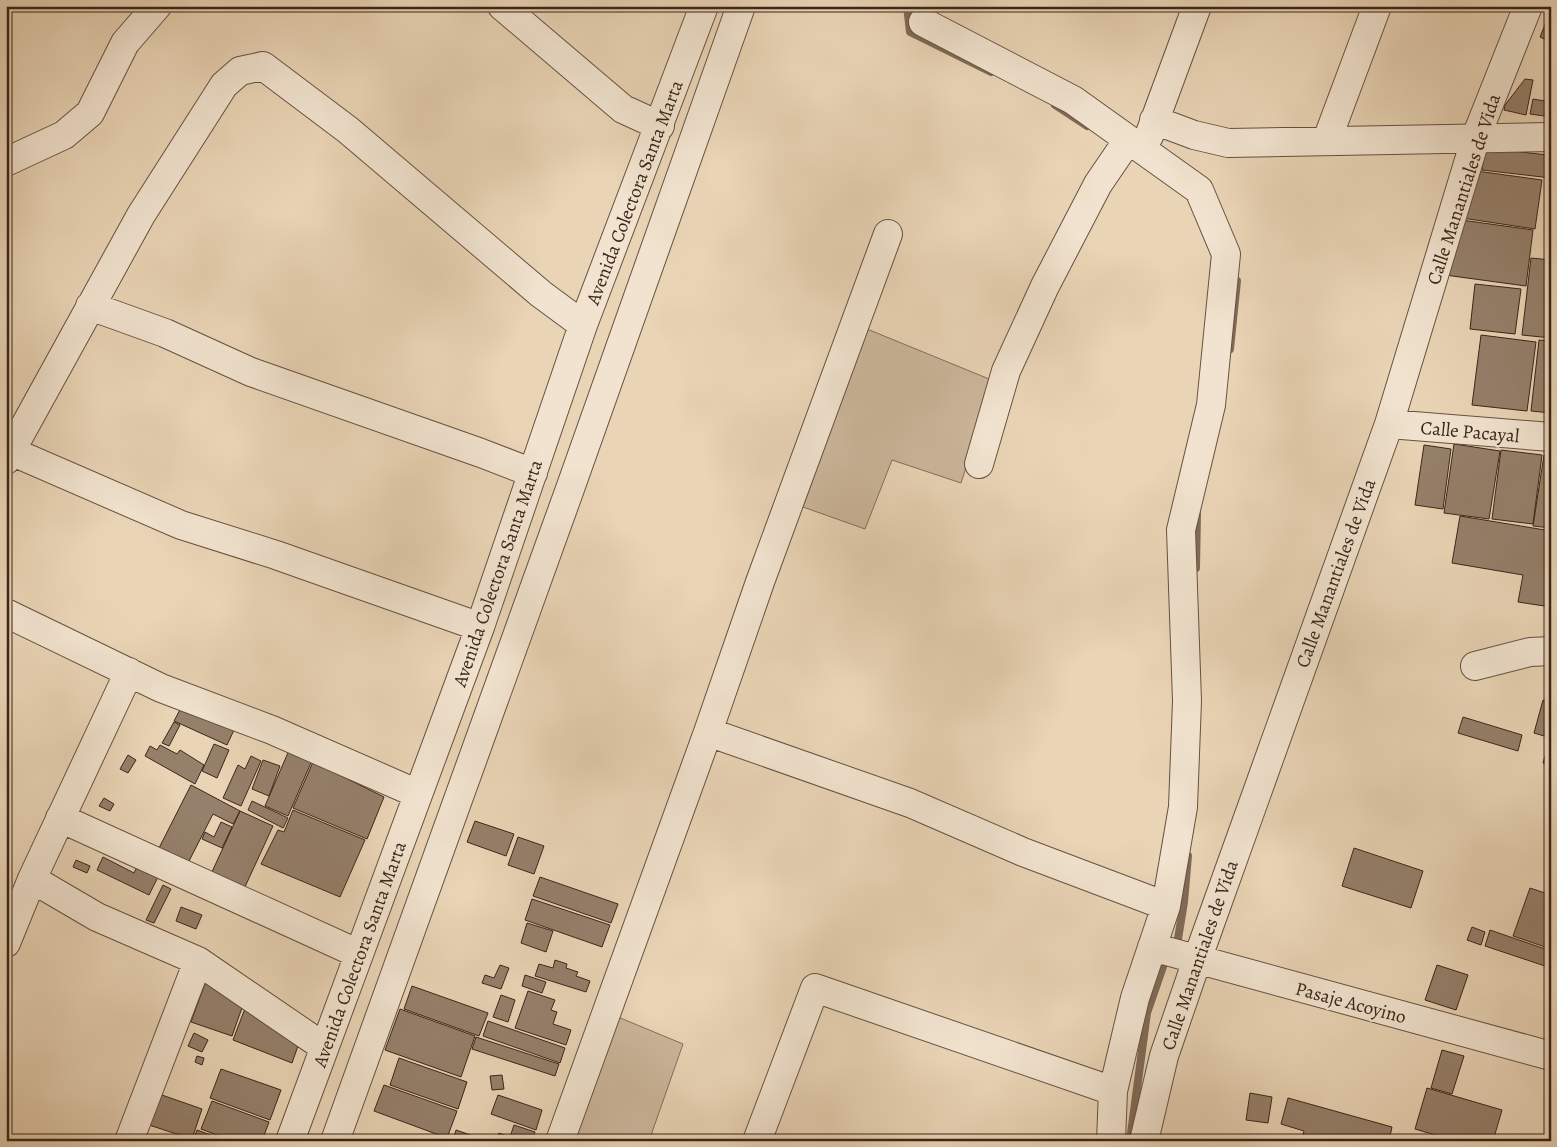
<svg xmlns="http://www.w3.org/2000/svg" width="1557" height="1147" viewBox="0 0 1557 1147" font-family="Alegreya,serif">
  <rect width="100%" height="100%" fill="#e9d4b5"/>
  <filter id="stains"><feTurbulence type="fractalNoise" baseFrequency=".004" numOctaves="4"/><feColorMatrix values="0 0 0 0 .2 0 0 0 0 .09 0 0 0 0 .02 0 0 0 .5 -.17"/></filter>
  <radialGradient id="worn" r=".72"><stop offset=".6" stop-color="#630" stop-opacity="0"/><stop offset="1" stop-color="#630" stop-opacity=".3"/></radialGradient>
  <!-- green -->
  <path fill="#cbb69b" stroke="#836e5a" d="M867 329 994 381 961 483 892 460 865 529 803 507Z
    M618 1017 683 1044 649 1141H574Z"/>
  <g fill="none" stroke-linecap="round" stroke-linejoin="round">
    <!-- stream -->
    <path stroke="#806a57" stroke-width="8" d="M907 6 910 32 991 72
      M1055 105 1087 126
      M1230 349 1237 281
      M1196 568 1197 514
      M1130 1141 1147 1013 1165 961 1178 939 1184 902 1188 856"/>
  </g>
  <!-- building -->
  <path fill="#95806b" stroke="#3b251a" d="M1551 10V42L1540 37Z
    M1525 79 1533 80 1526 115 1504 110 1505 105Z
    M1533 99 1551 102V117L1530 114Z
    M1548 139H1551V178L1482 170 1484 148 1548 155Z
    M1469 170 1542 180 1535 229 1462 218Z
    M1454 219 1533 230 1526 286 1445 275Z
    M1531 258 1551 260V338L1522 335Z
    M1475 284 1521 289 1515 334 1470 329Z
    M1481 335 1536 342 1527 411 1472 405Z
    M1539 340 1551 341V413L1531 411Z
    M1454 444 1500 451 1489 519 1444 513Z
    M1424 445 1451 449 1443 509 1415 505Z
    M1501 450 1542 455 1533 524 1492 519Z
    M1544 455 1551 456V528L1533 526Z
    M1460 516 1551 531V607L1518 602 1523 575 1452 563Z
    M1543 700 1551 702V738L1534 733Z
    M182 706 234 730 227 745 174 721Z
    M1463 717 1522 735 1518 751 1458 733Z
    M174 722 180 725 169 746 162 743Z
    M1549 742H1551V766L1543 763Z
    M214 744 229 750 217 778 202 771Z
    M160 745 177 754 180 750 204 765 195 784 145 756 150 746 157 750Z
    M290 748 313 758 288 816 265 806Z
    M128 755 136 760 128 773 120 769Z
    M251 756 261 761 241 806 223 798 238 765 245 769Z
    M263 760 280 766 269 796 252 789Z
    M313 762 384 797 367 839 293 808Z
    M191 785 240 811 233 824 213 814 188 863 159 848Z
    M104 798 114 804 110 811 99 806Z
    M252 801 288 818 283 828 248 810Z
    M293 810 365 840 340 897 261 864 278 830 284 832Z
    M240 811 273 826 244 889 211 874Z
    M475 821 514 834 506 856 467 842Z
    M221 822 232 827 222 848 202 839 205 832 214 837Z
    M518 837 544 846 534 874 508 865Z
    M1354 848 1423 871 1411 908 1342 886Z
    M103 857 134 873 139 863 160 873 149 895 97 870Z
    M76 860 90 866 87 873 73 867Z
    M540 877 618 904 611 923 533 896Z
    M163 885 171 889 154 923 146 920Z
    M1530 888 1551 895V949L1513 936Z
    M532 899 610 925 602 947 525 920Z
    M181 907 202 915 196 929 176 921Z
    M527 923 553 931 546 952 521 943Z
    M1472 927 1485 932 1481 945 1467 940Z
    M1490 930 1551 951V968L1485 946Z
    M555 960 567 964 566 968 578 972 576 976 590 981 586 992 535 976 539 964 553 968Z
    M500 965 509 968 501 989 482 983 485 975 494 978Z
    M1437 965 1468 975 1456 1010 1425 1000Z
    M525 975 546 982 542 993 522 986Z
    M207 978 243 1005 232 1036 191 1022Z
    M412 986 488 1013 479 1036 404 1009Z
    M528 991 555 1000 551 1010 557 1012 553 1024 571 1030 566 1045 515 1028Z
    M501 995 515 1000 508 1022 493 1017Z
    M246 1006 299 1043 292 1063 233 1040Z
    M400 1009 475 1036 461 1077 385 1050Z
    M488 1021 565 1048 560 1063 483 1036Z
    M194 1033 208 1040 202 1052 188 1046Z
    M476 1037 559 1064 555 1076 472 1049Z
    M1442 1050 1464 1056 1452 1094 1431 1088Z
    M197 1056 204 1058 202 1065 195 1062Z
    M399 1058 467 1082 458 1109 390 1085Z
    M221 1069 281 1090 270 1120 210 1098Z
    M502 1075 504 1089 492 1090 490 1076Z
    M384 1085 457 1111 447 1138 374 1111Z
    M1427 1088 1502 1110 1493 1141H1455L1415 1129Z
    M1250 1093 1272 1097 1268 1123 1246 1120Z
    M159 1094 202 1109 192 1139 149 1125Z
    M498 1095 542 1110 536 1130 491 1114Z
    M1288 1098 1392 1127 1389 1141H1301L1304 1131 1281 1124Z
    M212 1101 269 1122 262 1141H233L201 1129Z
    M514 1125 535 1132 532 1141 496 1140 499 1133 510 1137Z
    M197 1130 227 1141H193Z
    M456 1130 488 1141H453Z"/>
  <g fill="none" stroke-linecap="round" stroke-linejoin="round">
    <!-- minor casing -->
    <g stroke="#665141" stroke-width="30">
      <path id="minor" d="M502 6 623 109 660 126
        M923 22 1073 100 1199 190 1226 254 1211 405 1181 530 1187 701 1183 807 1166 906 1135 998 1113 1091 1111 1141
        M1154 120 1194 135 1228 143 1551 137
        M1149 136 1197 6
        M1327 140 1377 6
        M6 162 64 135 90 113 125 43 157 6
        M90 306 165 333 251 372 481 453 533 473
        M1389 424 1551 437
        M6 449 181 525 276 555 480 627
        M6 460 141 215 224 85 240 71 263 66 348 130 541 294 583 325
        M979 464 1006 371 1045 286 1098 184 1128 140
        M6 613 161 688 272 730 418 794
        M1475 666 1530 652 1551 651
        M708 732 910 803 1023 852 1166 906
        M60 818 359 954
        M32 879 97 917 198 961 324 1047
        M6 943 32 879 129 672
        M1152 947 1551 1056
        M129 1141 198 961
        M290 1141 480 627 583 325 704 6
        M335 1141 571 486 741 6
        M560 1141 708 732 760 582 888 234
        M757 1141 815 988 1113 1091
        M1144 1141 1164 1056 1197 960 1389 424 1476 137 1528 6"/>
    </g>
    <!-- minor -->
    <use href="#minor" stroke="#f1e3cf" stroke-width="28"/>
  </g>
  <g text-anchor="middle" stroke-width="5" stroke-linejoin="round" paint-order="stroke">
    <!-- street labels -->
    <g font-size="19" fill="#3b251a" stroke="#f1e3cf">
      <text transform="translate(1463 189) rotate(-72)" y="7">Calle Manantiales de Vida</text>
      <text transform="translate(634 192) rotate(-69)" y="7">Avenida Colectora Santa Marta</text>
      <text transform="translate(1470 431) rotate(5)" y="7">Calle Pacayal</text>
      <text transform="translate(497 573) rotate(-71)" y="7">Avenida Colectora Santa Marta</text>
      <text transform="translate(1335 573) rotate(-70)" y="7">Calle Manantiales de Vida</text>
      <text transform="translate(359 954) rotate(-70)" y="7">Avenida Colectora Santa Marta</text>
      <text transform="translate(1199 955) rotate(-71)" y="7">Calle Manantiales de Vida</text>
      <text transform="translate(1351 1002) rotate(15)" y="7">Pasaje Acoyino</text>
    </g>
  </g>
  <!-- margin -->
  <rect width="1557" height="1147" fill="none" stroke="#e9d4b5" stroke-width="25"/>
  <rect x="8" y="8" width="1542" height="1132" fill="none" stroke="#3b251a" stroke-width="2.5"/>
  <rect x="12" y="12" width="1532" height="1122" fill="none" stroke="#3b251a"/>
  <rect width="100%" height="100%" filter="url(#stains)"/>
  <rect width="100%" height="100%" fill="url(#worn)"/>
</svg>
